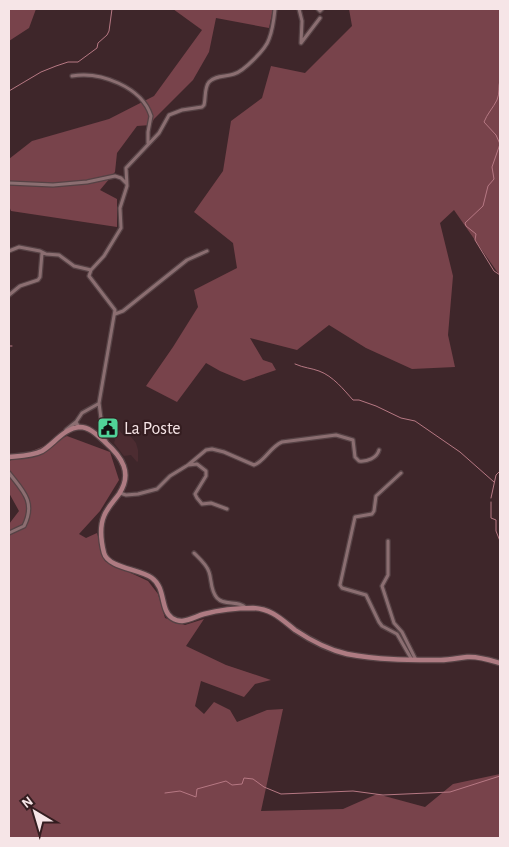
<svg xmlns="http://www.w3.org/2000/svg" width="509" height="847" viewBox="0 0 509 847" font-family="'Alegreya Sans',sans-serif">
  <rect width="100%" height="100%" fill="#3e262a"/>
  <!-- built -->
  <path fill="#4c2c31" d="M114 423 123 435 127 432 136 443 138 450V461L137 462 131 455 124 456 114 443 115 440 112 436 109 426V424Z"/>
  <!-- green -->
  <path fill="#78434b" d="M9 9H36L29 28 9 41Z
    M173 9H273L269 28 216 18 209 52 193 80 154 119 151 125 137 126 117 153 115 172 100 190 117 199V227L11 211 9 206V159L32 141 109 119 154 96 202 30Z
    M349 9H500V276L454 210 440 223 453 276 448 335 455 367 412 369 366 348 329 325 297 350 250 338 263 360 272 363 276 370 244 381 220 371 206 363 177 402 146 386 173 347 198 307 194 290 237 268 233 243 194 212 223 171 231 121 262 98 271 66 305 73 352 26Z
    M67 436 110 452 119 480 100 511 79 534 86 538 97 533 105 561 148 581 158 594 165 618 185 625 204 619 186 646 226 665 271 680 255 684 244 697 201 681 195 706 204 714 214 702 230 710 237 722 267 710 283 709 261 811 343 809 377 794 425 807 453 784 500 774V838H9V524L19 511 9 493V461Z"/>
  <g fill="none" stroke-linecap="round" stroke-linejoin="round">
    <!-- stream -->
    <path stroke="#b67883" stroke-width="1" d="M500 80C498 87 500 93 497 100 493 108 487 114 484 122L496 135 500 144 492 167 494 179 488 186 483 206 465 223 466 226 476 234 475 240 494 271 500 275
      M9 91 41 72 56 66 68 62H78L97 48 98 43 107 35 109 31 112 9
      M9 346H12
      M295 364C304 368 311 368 319 371 333 376 344 390 353 400H359L376 406 401 418 415 421 460 452 494 482
      M491 498 496 475 500 471
      M491 502V518L496 520V531L500 541
      M165 793 180 791 196 797 197 789 226 781 232 785 242 784 244 778 253 779 264 787 281 794 353 791 383 795 450 792 500 776"/>
    <!-- street casing -->
    <g stroke="#564245" stroke-width="5.5">
      <path id="street" d="M299 9 302 21 301 43 320 18
        M318 9 320 11 322 9
        M72 76C100 71 142 87 151 116L148 132V143
        M9 183 53 185 87 182 115 176 121 178 126 183
        M9 251 19 247 40 251 46 254 59 255 74 266 91 270
        M9 295 20 286 38 280 40 277 42 253
        M115 314 123 311 187 260 207 251
        M79 427 76 422 82 413 98 404
        M66 430 76 422
        M107 443 103 434 99 403 115 310 89 276 91 270 104 256 121 228 120 208 127 186 126 168 159 133 169 115 182 110 202 107 204 105C206 98 204 88 209 82 215 75 226 77 234 74 244 71 266 49 269 39 273 29 274 19 275 9
        M188 465 197 464 206 471V476L195 494 197 498 202 504 211 503 227 509
        M9 473C23 491 36 502 24 526L9 533
        M401 473 376 496 374 511 372 514 355 517 340 585 342 588 366 595 379 622 382 626 397 634 412 660
        M120 493 126 495 138 494 157 489 170 476 188 465 206 450 212 449 224 452 254 465C265 461 270 447 282 442L336 435 353 440 355 457 359 461C367 462 377 458 379 450
        M388 541V575L382 586 394 623 402 632 416 660
        M194 553C199 558 207 565 209 572 212 580 210 590 217 598 224 606 239 600 246 608"/>
    </g>
    <!-- secondary casing -->
    <g stroke="#564245" stroke-width="7">
      <path id="secondary" d="M9 457C20 456 32 456 42 451 54 444 64 428 80 427 90 427 98 436 105 442 122 457 133 473 119 494 114 501 107 508 104 516 99 528 101 541 104 553 108 568 140 569 152 578 166 588 160 610 172 618 175 620 179 621 182 621 190 620 197 616 204 614 219 610 237 608 253 608 272 609 281 619 295 630 310 640 329 650 347 654 377 660 410 660 441 660 449 660 458 658 467 657 478 656 490 660 500 663"/>
    </g>
    <!-- street -->
    <use href="#street" stroke="#8b6e71" stroke-width="3"/>
    <!-- secondary -->
    <use href="#secondary" stroke="#ae7b82" stroke-width="4.5"/>
  </g>
  <!-- icons -->
  <defs>
    <g id="civic-square" transform="scale(1.125)"><rect x="-9" y="-9" width="18" height="18" rx="4" fill="#50d398" stroke="#341d20"/><path d="M-.6-6.5H3V-4.5H.6V-3L4-1V1h2V6H-6V1h2V-1L-.6-3ZM-1.2 2.5V6h2.4V2.5Z" fill="#111"/></g>
  </defs>
  <g fill-rule="evenodd">
    <use href="#civic-square" x="108" y="428"/>
  </g>
  <g text-anchor="middle" stroke-width="4.5" stroke-linejoin="round" paint-order="stroke">
    <!-- poi labels -->
    <g font-size="18" fill="#f6e5e7" stroke="#341d20" text-anchor="start">
      <text x="124" y="434">La Poste</text>
    </g>
  </g>
  <!-- border -->
  <rect width="509" height="847" fill="none" stroke="#f6e5e7" stroke-width="20"/>
  <!-- north arrow -->
  <g transform="translate(35 812) rotate(322)" stroke="#341d20" stroke-width="4" paint-order="stroke">
  <path d="M0-4L9 19L0 12L-9 19Z" fill="#f6e5e7"/>
  <text y="-8" font-size="14" font-weight="bold" text-anchor="middle" fill="#f6e5e7">N</text>
  </g>
</svg>
